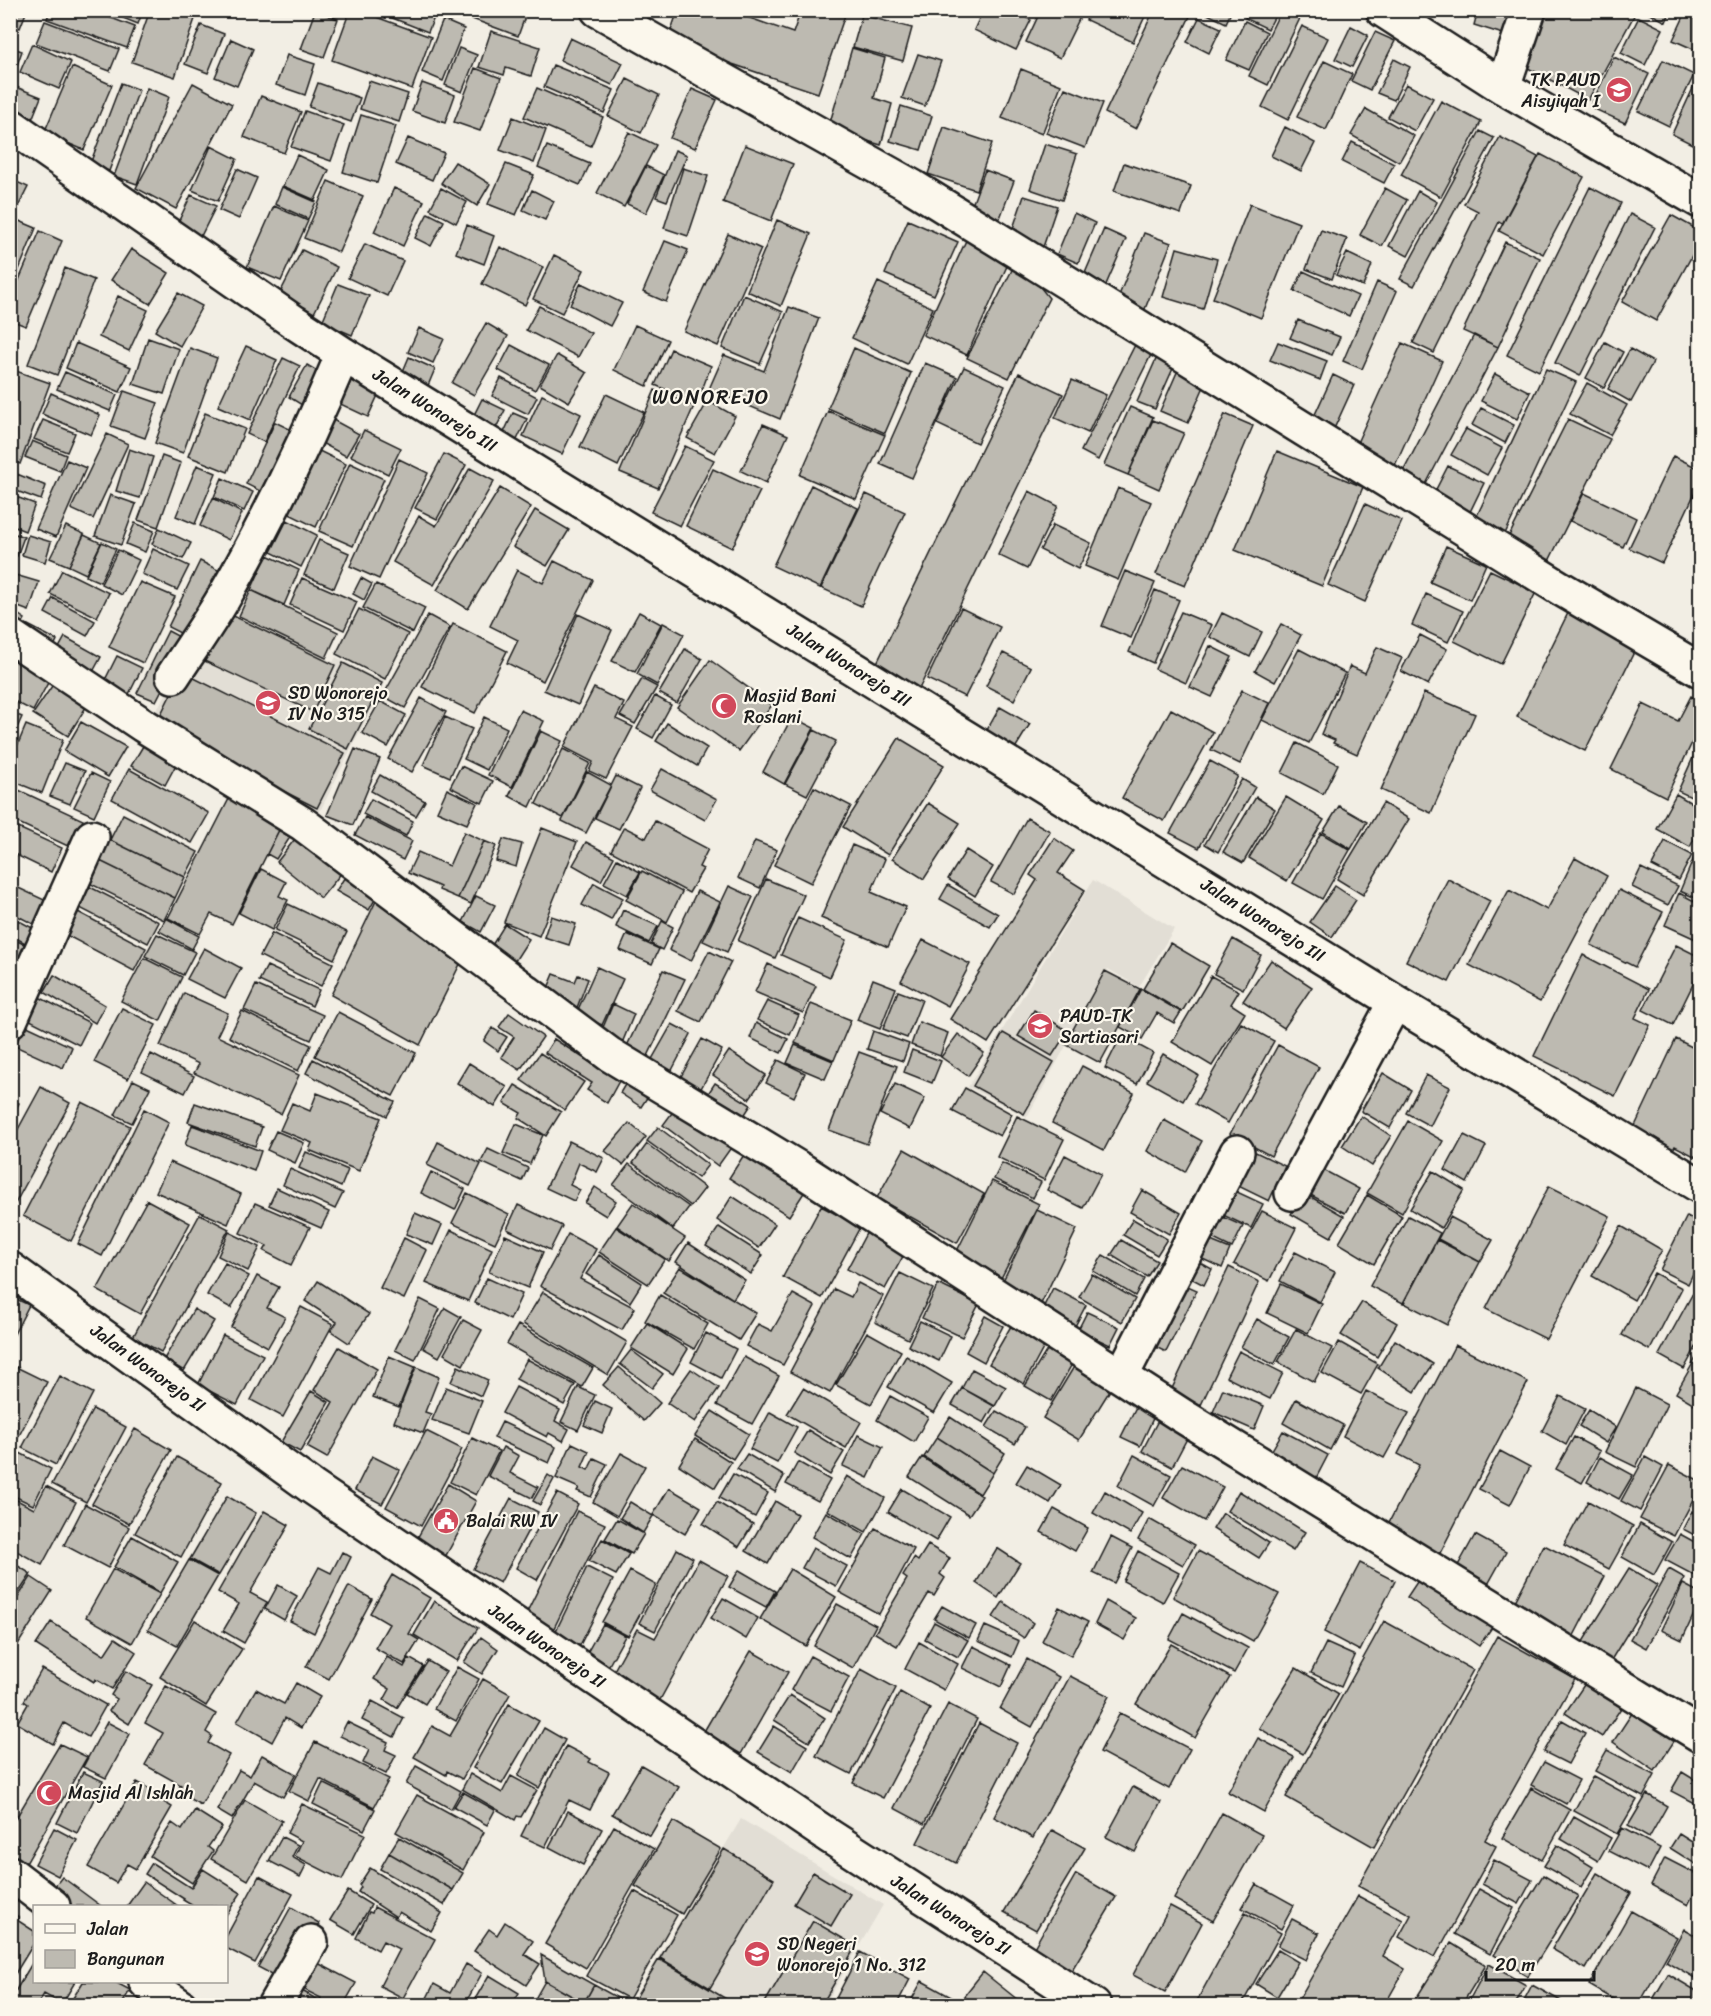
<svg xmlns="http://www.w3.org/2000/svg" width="1711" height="2016" viewBox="0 0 1711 2016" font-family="Sriracha,sans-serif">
  <rect width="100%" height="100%" fill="#f2eee4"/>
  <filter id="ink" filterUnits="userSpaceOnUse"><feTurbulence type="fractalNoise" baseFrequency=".0167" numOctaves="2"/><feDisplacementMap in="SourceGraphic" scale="12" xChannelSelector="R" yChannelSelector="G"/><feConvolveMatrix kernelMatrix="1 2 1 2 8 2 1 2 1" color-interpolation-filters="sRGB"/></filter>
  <g filter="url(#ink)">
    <!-- built -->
    <path fill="#e2ded5" d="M219 608 333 662 336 657 385 682 315 821 148 724Z
      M1093 880 1174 929 1139 987 1108 969 1027 1117 968 1087Z
      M741 1819 883 1905 825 2005 633 2006 630 2004Z"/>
    <!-- building -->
    <path fill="#bdbab1" stroke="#1c1c1c" stroke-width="1.5" d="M10 10H27L20 28 10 24Z
      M50 10H90L135 27 127 48 47 19Z
      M103 10H143L138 24Z
      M150 10H198L175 77 132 62Z
      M350 10H357L431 37 412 89 332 60Z
      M378 10H437L428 32 377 12Z
      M448 10H517L526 14 518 36Z
      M678 10H727L793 33 801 10H830L845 15 818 93 667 42Z
      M983 10H1011L1031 20 1016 50 974 30Z
      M1041 10H1077L1082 13 1060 58 1026 42Z
      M1091 10H1148L1133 42 1086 20Z
      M1154 10H1193L1136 129 1105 113Z
      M1199 10H1232L1226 23Z
      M1249 10H1278L1268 29 1245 18Z
      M1281 10H1304L1268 85 1249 76Z
      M1478 10H1511L1503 34 1474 25Z
      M1543 10H1637L1588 100 1515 61Z
      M1644 10H1671L1666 22Z
      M1687 10 1700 15V52L1673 40Z
      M315 11 338 19 324 57 301 49Z
      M862 15 912 28 903 61 853 47Z
      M1639 17 1663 29 1645 65 1621 53Z
      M1199 18 1221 28 1209 53 1187 42Z
      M443 20 464 29 443 81 422 72Z
      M45 21 119 49 110 71 36 43Z
      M1245 21 1267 32 1249 70 1226 60Z
      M201 25 224 34 208 73 185 64Z
      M1302 26 1328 38 1288 120 1262 107Z
      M1351 26 1368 35 1352 67 1335 59Z
      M491 31 540 47 531 76 506 68 504 75 479 67Z
      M1375 32 1395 41 1370 90 1351 81Z
      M570 38 623 63 612 85 560 60Z
      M231 39 253 49 237 86 215 77Z
      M32 44 71 62 59 89 20 72Z
      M10 47 22 51 10 85Z
      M459 48 477 55 462 92 445 85Z
      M852 48 885 58 874 98 892 104 881 145 828 129Z
      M918 54 941 61 925 106 902 98Z
      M287 55 315 64 305 95 276 85Z
      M1614 57 1649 74 1625 123 1590 107Z
      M1394 59 1410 67 1394 100 1377 93Z
      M1663 60 1694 75 1669 126 1638 111Z
      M1324 61 1352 74 1326 130 1297 117Z
      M553 65 614 90 604 113 544 87Z
      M72 67 112 85 84 150 44 133Z
      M475 68 501 78 480 131 454 122Z
      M1021 69 1061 85 1042 134 1002 118Z
      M1700 73V148L1672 134Z
      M627 79 659 95 641 133 608 116Z
      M369 81 408 94 399 122 360 109Z
      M121 83 139 90 109 171 90 164Z
      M193 83 232 104 176 209 136 188Z
      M318 83 360 98 351 122 309 107Z
      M422 83 455 95 445 123 412 111Z
      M1406 84 1433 98 1415 131 1388 117Z
      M16 87 41 97 29 127 10 120V102Z
      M147 88 169 97 137 184 114 176Z
      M537 88 603 117 591 146 524 117Z
      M1065 88 1103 103 1085 148 1046 133Z
      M692 89 717 100 695 148 670 138Z
      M261 96 301 112 284 153 244 137Z
      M1441 101 1481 122 1441 197 1401 175Z
      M901 106 932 116 921 150 890 141Z
      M1366 109 1414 136 1399 162 1351 135Z
      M305 111 344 125 331 161 291 147Z
      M361 115 396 126 377 183 343 172Z
      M513 117 546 130 534 163 500 150Z
      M944 127 992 143 976 190 928 174Z
      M1285 127 1315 143 1301 171 1271 156Z
      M1480 131 1494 138 1414 286 1400 279Z
      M629 132 656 145 624 207 597 193Z
      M1500 137 1538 157 1502 224 1499 222 1434 353 1413 343 1478 211 1464 204Z
      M408 138 444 153 432 180 396 164Z
      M1352 142 1394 164 1384 183 1342 162Z
      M1045 144 1077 154 1062 200 1030 189Z
      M745 145 793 164 771 221 723 202Z
      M211 146 237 159 218 201 192 190Z
      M547 146 590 164 580 185 538 167Z
      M675 150 687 155 667 201 656 197Z
      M1540 154 1584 177 1543 254 1499 231Z
      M297 155 329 170 315 200 283 186Z
      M455 162 490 184 477 206 441 183Z
      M1124 163 1191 186 1181 214 1114 191Z
      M506 164 534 175 516 215 488 204Z
      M646 166 664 175 646 213 627 204Z
      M683 168 708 176 688 236 664 228Z
      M237 169 257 178 239 219 219 210Z
      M985 170 1014 181 997 226 968 216Z
      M10 179 28 187 10 223Z
      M328 181 363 196 339 252 304 238Z
      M282 187 316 202 308 219 275 204Z
      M1590 187 1621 203 1539 371 1507 355Z
      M394 188 424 201 403 246 374 232Z
      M441 188 467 202 456 223 430 209Z
      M1385 188 1407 200 1382 246 1360 235Z
      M532 190 554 201 545 220 523 210Z
      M1418 191 1437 202 1408 256 1389 246Z
      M191 195 216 206 199 240 175 229Z
      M1024 196 1057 206 1042 250 1009 240Z
      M1250 204 1299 223 1261 318 1213 298Z
      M274 206 308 221 281 281 247 267Z
      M428 213 444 221 431 246 415 238Z
      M1074 213 1095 223 1078 263 1057 254Z
      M1630 214 1655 227 1580 376 1555 363Z
      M1671 215 1700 231V241L1656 321 1622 302Z
      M17 220 36 228 14 282 10 280V236Z
      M777 220 811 234 781 306 747 291Z
      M908 220 958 242 934 295 885 274Z
      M467 225 494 236 484 264 456 253Z
      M1104 229 1126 239 1101 296 1079 287Z
      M1321 230 1347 239 1332 279 1306 269Z
      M40 231 62 241 26 326 10 320V301Z
      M1144 233 1171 243 1141 319 1114 308Z
      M728 234 761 249 718 346 684 331Z
      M968 236 1012 255 967 355 923 335Z
      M665 241 688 250 666 302 643 292Z
      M1505 242 1540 258 1498 347 1463 331Z
      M365 244 403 261 387 296 348 278Z
      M500 247 543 267 525 305 482 284Z
      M1177 248 1217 259 1203 309 1163 297Z
      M131 249 169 273 150 304 111 280Z
      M302 250 337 267 314 313 279 295Z
      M1347 253 1372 265 1363 286 1336 275Z
      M554 255 584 270 562 313 533 299Z
      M1016 257 1049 298 1009 378 967 358 1011 272Z
      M65 268 94 280 57 375 28 364Z
      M1303 271 1358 296 1349 316 1294 291Z
      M878 282 933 308 907 364 852 338Z
      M1377 282 1397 291 1362 369 1343 361Z
      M581 283 622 303 610 326 570 305Z
      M338 284 369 296 352 335 322 322Z
      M178 293 202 306 180 346 155 331Z
      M744 295 783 312 760 364 722 348Z
      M118 296 148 310 129 351 99 337Z
      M539 306 591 333 578 357 526 330Z
      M789 307 819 318 780 419 709 389 724 355 764 371Z
      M1298 320 1340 337 1332 355 1290 338Z
      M486 323 508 336 474 395 452 383Z
      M635 325 668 340 647 386 614 370Z
      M419 328 444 339 433 363 408 352Z
      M1474 335 1498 347 1425 486 1402 474Z
      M148 338 179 349 164 394 133 384Z
      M1137 341 1154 349 1098 460 1081 451Z
      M1278 342 1327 361 1320 380 1270 360Z
      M1605 342 1623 352 1604 388 1586 378Z
      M76 343 131 367 120 392 66 368Z
      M1402 343 1442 361 1391 474 1351 456Z
      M511 345 549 365 535 390 498 370Z
      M246 346 277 360 250 420 218 406Z
      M190 348 217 358 183 453 155 443Z
      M854 348 911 373 885 433 828 408Z
      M671 349 711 366 697 403 655 385Z
      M1630 349 1653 362 1631 402 1608 389Z
      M557 355 587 373 569 402 540 385Z
      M409 357 435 369 427 388 401 376Z
      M1157 357 1175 364 1155 409 1137 402Z
      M283 358 300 366 264 442 247 434Z
      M925 363 957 377 912 478 880 464Z
      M307 365 329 378 310 410 289 397Z
      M964 367 1005 386 977 443 937 424Z
      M1546 369 1576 382 1504 536 1474 522Z
      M1178 370 1206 382 1188 423 1160 411Z
      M16 371 50 383 20 464 10 460V384Z
      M65 372 117 395 110 411 57 389Z
      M1019 373 1063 394 918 691 874 669Z
      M1495 374 1530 392 1517 419 1481 401Z
      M1333 375 1354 385 1333 431 1312 421Z
      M345 377 379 393 368 417 334 401Z
      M501 378 537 397 528 414 492 396Z
      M1072 380 1106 395 1088 433 1055 418Z
      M1587 383 1627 405 1610 435 1570 414Z
      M655 390 694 406 658 488 620 472Z
      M124 391 158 403 145 438 111 426Z
      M51 393 100 415 91 435 42 414Z
      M606 394 644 412 618 466 580 447Z
      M542 395 581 414 562 454 523 436Z
      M482 399 505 410 494 432 471 421Z
      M708 401 735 416 715 453 687 438Z
      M1130 407 1153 417 1128 475 1104 465Z
      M1481 408 1514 425 1505 443 1472 425Z
      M828 411 885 435 856 499 800 475Z
      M205 413 245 429 228 472 188 456Z
      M513 413 527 419 514 446 501 439Z
      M1225 414 1253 426 1185 586 1156 574Z
      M324 415 359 434 346 456 312 438Z
      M1568 419 1610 439 1544 571 1502 550Z
      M43 420 75 433 67 452 34 439Z
      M1153 420 1184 433 1159 489 1128 475Z
      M275 422 300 434 270 496 246 484Z
      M763 424 788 435 766 483 741 471Z
      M1466 429 1502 448 1487 475 1451 455Z
      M364 430 401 448 388 474 351 456Z
      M107 434 128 444 93 519 71 509Z
      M32 441 66 455 60 471 25 457Z
      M685 446 714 460 680 526 651 512Z
      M311 447 346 464 316 527 281 510Z
      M129 449 153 457 140 498 116 491Z
      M1277 451 1363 487 1322 586 1235 550Z
      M444 454 466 465 437 519 415 508Z
      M162 456 181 463 158 527 138 520Z
      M1673 456 1700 469V482L1662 563 1629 548Z
      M399 459 428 473 379 579 350 566Z
      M67 460 86 468 56 537 36 529Z
      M350 463 384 479 353 546 319 531Z
      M197 465 216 473 195 524 176 516Z
      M1448 466 1484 483 1467 518 1430 501Z
      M470 468 494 481 434 585 393 562 419 516 436 526Z
      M713 469 760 491 732 548 686 526Z
      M17 474 46 486 41 500 11 489Z
      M222 478 253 492 244 511 214 497Z
      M811 485 858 508 820 588 773 566Z
      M500 488 531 507 468 609 437 590Z
      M1118 488 1151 502 1118 580 1085 566Z
      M1029 491 1058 506 1027 569 998 555Z
      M1584 493 1636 518 1623 547 1570 521Z
      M866 494 905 512 861 606 821 588Z
      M11 495 35 504 25 531 10 525Z
      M110 495 136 504 121 545 95 536Z
      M213 498 242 513 229 540 200 526Z
      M1365 504 1402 521 1365 602 1328 585Z
      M535 510 569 530 547 566 513 547Z
      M287 520 317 535 301 567 271 552Z
      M135 523 154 531 145 552 126 544Z
      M1053 525 1091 543 1078 569 1040 550Z
      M66 526 84 534 69 566 50 558Z
      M159 528 191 543 183 559 152 544Z
      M10 532 24 537 17 556 10 554Z
      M28 535 51 542 45 562 22 555Z
      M84 535 101 543 86 574 69 566Z
      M319 540 349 553 334 588 304 575Z
      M102 542 116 549 100 582 86 576Z
      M1446 546 1486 564 1470 600 1430 582Z
      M153 549 189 566 177 590 142 574Z
      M118 550 139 560 122 595 101 584Z
      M267 555 299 570 284 605 251 590Z
      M200 561 224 573 192 639 168 627Z
      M554 561 593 580 543 681 507 663 518 640 490 626 517 570 543 583Z
      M62 570 109 593 97 617 50 594Z
      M1490 570 1536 592 1501 664 1454 641Z
      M1125 571 1155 583 1131 638 1102 626Z
      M12 574 39 582 29 611 10 604Z
      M302 578 357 602 344 630 290 605Z
      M361 578 372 584 364 600 353 594Z
      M140 582 175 597 143 663 109 647Z
      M376 584 425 608 413 633 363 608Z
      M251 590 338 632 326 658 239 616Z
      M1155 590 1179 600 1153 663 1129 652Z
      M1426 594 1463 611 1448 642 1412 625Z
      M53 598 95 621 87 636 45 613Z
      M961 608 1000 627 965 697 927 679Z
      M10 609 25 619 16 634 10 630Z
      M359 609 408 634 385 679 336 654Z
      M221 610 335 665 313 712 198 658Z
      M1569 611 1638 644 1585 751 1517 717Z
      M639 612 661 624 635 672 612 661Z
      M1181 612 1212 625 1186 683 1155 669Z
      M1222 613 1262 632 1250 657 1210 637Z
      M578 614 612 630 578 705 544 690Z
      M428 615 450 627 405 708 383 696Z
      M663 623 684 634 657 685 637 674Z
      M26 624 57 640 50 655 18 638Z
      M453 624 507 651 475 713 422 687Z
      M1281 624 1301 635 1275 682 1255 671Z
      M168 631 187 641 156 701 137 693Z
      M1420 635 1447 649 1428 685 1401 671Z
      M65 637 101 657 89 679 53 659Z
      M1210 646 1232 657 1212 697 1190 687Z
      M1377 647 1402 658 1357 754 1333 743 1335 740 1321 734 1350 666 1365 673Z
      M685 649 702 659 677 703 659 693Z
      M1299 649 1345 673 1309 743 1262 720Z
      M1003 653 1031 667 1014 700 986 686Z
      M117 656 142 668 123 706 98 694Z
      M15 658 51 677 33 711 10 699V667Z
      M710 660 772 705 739 751 677 707Z
      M343 663 382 683 348 749 309 729Z
      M182 672 345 753 317 808 155 726Z
      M642 679 657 687 635 724 620 716Z
      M54 683 88 704 68 736 33 714Z
      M594 688 624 703 616 719 633 727 606 779 589 771 593 762 564 747Z
      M1242 690 1269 703 1240 764 1211 750Z
      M1424 693 1475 714 1431 813 1381 790Z
      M655 696 671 705 653 738 637 729Z
      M1691 696 1700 701V726L1666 797 1611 769 1643 704 1678 721Z
      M421 698 446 712 412 772 388 759Z
      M380 701 406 715 388 747 362 733Z
      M1000 707 1030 724 1011 755 982 739Z
      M1171 709 1213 732 1164 821 1122 798Z
      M520 710 544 721 512 787 488 775Z
      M10 712 22 717 10 744Z
      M445 717 472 729 450 777 423 765Z
      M484 717 507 728 487 770 464 759Z
      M792 717 814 728 784 784 763 772Z
      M81 722 126 747 108 777 64 751Z
      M667 723 707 748 697 766 656 741Z
      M26 725 63 740 42 793 10 780V763Z
      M814 730 836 741 807 795 785 784Z
      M541 731 562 741 530 807 509 796Z
      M899 738 944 765 888 855 843 827Z
      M146 741 179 759 165 785 131 766Z
      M1700 742V801L1678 791Z
      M1297 743 1338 764 1323 794 1282 773Z
      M355 749 380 759 353 825 327 815Z
      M563 749 590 763 563 818 536 804Z
      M1210 761 1238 776 1199 848 1170 833Z
      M65 763 85 771 70 804 50 796Z
      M461 766 493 781 482 803 450 787Z
      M129 769 209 813 192 843 112 799Z
      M662 769 717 799 705 820 650 790Z
      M587 772 611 785 586 833 562 821Z
      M91 773 110 782 94 816 74 807Z
      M380 775 425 801 416 816 371 791Z
      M616 776 640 788 619 829 595 818Z
      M1242 779 1255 787 1218 852 1205 844Z
      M10 786 83 820 70 847 10 819Z
      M814 787 851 806 811 883 774 865Z
      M447 789 477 803 467 824 437 811Z
      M232 793 283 822 232 924 211 914 200 934 168 918Z
      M1676 794 1700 808V828L1690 847 1657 829Z
      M1256 797 1275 809 1243 863 1223 852Z
      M1286 797 1324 820 1287 881 1249 858Z
      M371 799 413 821 406 836 363 814Z
      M928 803 960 823 924 879 892 859Z
      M1383 803 1409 819 1363 895 1337 879Z
      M1339 806 1367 822 1351 849 1323 832Z
      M123 814 198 852 185 877 110 840Z
      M365 817 412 841 403 860 355 835Z
      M1027 818 1050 831 1014 894 991 882Z
      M655 821 708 849 699 867 703 869 689 893 611 851 624 827 646 838Z
      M283 822 296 828 276 859 267 854Z
      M10 824 62 848 51 872 10 852Z
      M542 828 577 842 539 936 504 922Z
      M464 832 484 841 458 898 439 890 440 887 408 873 418 852 449 866Z
      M1321 833 1350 850 1322 899 1293 883Z
      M298 835 343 871 321 898 277 862Z
      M1054 838 1073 851 1058 873 1085 890 988 1043 950 1019 1037 880 1030 875Z
      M503 839 522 844 516 867 496 861Z
      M110 840 185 877 175 898 100 861Z
      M484 841 496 846 471 904 458 898Z
      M755 841 777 850 760 888 738 878Z
      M1665 841 1692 855 1679 880 1652 866Z
      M586 842 614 857 601 881 573 865Z
      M1700 843V900L1680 891Z
      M852 845 885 859 871 892 906 907 888 947 821 918Z
      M966 850 993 867 975 896 948 879Z
      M1575 858 1607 876 1540 1002 1469 965 1509 890 1547 910Z
      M617 859 640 872 627 895 604 883Z
      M100 861 175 898 164 920 89 883Z
      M1641 868 1678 886 1668 905 1632 887Z
      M261 869 286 882 279 896 288 900 272 930 239 913Z
      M642 871 682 892 667 922 626 900Z
      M346 875 378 894 369 910 336 891Z
      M766 879 804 895 775 958 738 941Z
      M1448 879 1490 901 1449 982 1406 961Z
      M594 883 623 898 611 920 582 905Z
      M12 885 53 904 41 928 10 912V889Z
      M948 885 998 914 990 927 940 899Z
      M88 886 159 922 148 943 78 907Z
      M729 886 753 897 727 952 703 941Z
      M1335 886 1356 900 1332 937 1310 922Z
      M1619 890 1663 912 1635 967 1591 945Z
      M697 891 720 902 691 961 669 950Z
      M1679 893 1700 904V941L1665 925Z
      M476 896 495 905 481 932 463 922Z
      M376 901 465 954 420 1045 331 995Z
      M288 904 347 932 334 959 275 930Z
      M623 910 658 926 649 943 616 927Z
      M78 912 146 948 134 971 66 935Z
      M10 916 40 932 33 947 10 935Z
      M551 916 576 924 569 945 544 937Z
      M166 918 199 936 192 949 159 931Z
      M798 918 847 940 830 977 781 955Z
      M662 921 673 927 662 950 651 944Z
      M505 924 529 939 513 964 489 950Z
      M272 933 333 963 321 986 260 956Z
      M157 934 195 952 183 975 145 956Z
      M627 934 659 949 652 964 620 950Z
      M10 938 38 950 10 1014Z
      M1233 939 1261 955 1243 989 1214 974Z
      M923 940 970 964 948 1006 901 981Z
      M1170 943 1209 966 1182 1012 1143 989Z
      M1676 945 1700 957V970L1673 1025 1643 1010Z
      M204 948 241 968 225 998 187 979Z
      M709 951 731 962 701 1022 678 1011Z
      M1583 955 1649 989 1635 1018 1650 1025 1615 1096 1534 1056Z
      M144 958 182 977 160 1021 121 1001Z
      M1271 960 1312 987 1284 1028 1243 1001Z
      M768 964 816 986 803 1013 755 992Z
      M267 966 319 990 312 1006 259 981Z
      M597 967 623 979 602 1025 576 1014Z
      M663 970 685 979 648 1056 627 1046Z
      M1105 971 1140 989 1100 1063 1065 1044Z
      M554 974 575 982 578 975 588 979 573 1018 545 995Z
      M54 975 105 1005 95 1023 44 992Z
      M1211 976 1239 991 1231 1004 1245 1013 1212 1066 1172 1042Z
      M873 979 896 988 880 1029 857 1020Z
      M256 985 323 1015 311 1040 244 1010Z
      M1141 989 1181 1012 1174 1023 1157 1013 1142 1039 1120 1027Z
      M898 991 922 1000 907 1038 883 1029Z
      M184 993 228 1013 217 1036 299 1075 281 1114 194 1073 199 1064 160 1046Z
      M37 996 90 1023 79 1045 26 1018Z
      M767 1001 799 1015 790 1035 757 1020Z
      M613 1004 634 1014 620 1048 598 1039Z
      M811 1004 851 1020 834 1060 795 1043Z
      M122 1008 156 1025 128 1079 94 1062Z
      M1034 1010 1068 1031 1052 1056 1018 1036Z
      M242 1011 311 1045 298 1071 229 1037Z
      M338 1012 416 1053 393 1096 315 1056Z
      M509 1013 543 1037 520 1070 501 1057 514 1037 499 1027Z
      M919 1022 948 1033 940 1056 911 1045Z
      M756 1023 788 1039 781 1053 750 1038Z
      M1241 1023 1274 1041 1228 1123 1195 1104Z
      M672 1024 691 1034 671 1072 651 1061Z
      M25 1025 72 1047 63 1068 15 1046Z
      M492 1028 507 1037 498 1051 484 1041Z
      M873 1031 909 1044 903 1061 867 1049Z
      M1003 1033 1054 1062 1024 1114 973 1086Z
      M958 1034 984 1053 968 1076 941 1057Z
      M1121 1036 1153 1053 1137 1084 1105 1068Z
      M554 1039 619 1081 607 1103 587 1090 592 1083 545 1053Z
      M702 1039 722 1050 699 1092 679 1080Z
      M1676 1039 1700 1051V1159L1675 1146 1667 1161 1643 1148 1650 1135 1634 1128Z
      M795 1045 833 1061 825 1079 787 1063Z
      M1278 1045 1319 1067 1271 1156 1230 1134Z
      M912 1050 941 1061 932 1083 904 1072Z
      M729 1051 766 1075 749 1099 713 1075Z
      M859 1052 897 1066 867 1144 829 1130Z
      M540 1053 584 1082 565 1110 521 1080Z
      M151 1054 194 1076 185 1093 142 1072Z
      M1163 1054 1198 1075 1183 1101 1147 1081Z
      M313 1059 395 1102 387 1116 306 1073Z
      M778 1060 805 1073 794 1097 766 1083Z
      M469 1063 507 1087 495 1107 457 1083Z
      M1082 1066 1134 1093 1104 1150 1052 1123Z
      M1383 1073 1411 1090 1390 1128 1361 1111Z
      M1426 1075 1450 1087 1430 1126 1406 1113Z
      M630 1076 652 1090 641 1107 620 1093Z
      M133 1080 150 1088 132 1123 115 1115Z
      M715 1083 751 1105 736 1128 700 1106Z
      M895 1084 925 1098 910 1129 880 1114Z
      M515 1085 561 1112 546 1136 518 1118 521 1113 504 1103Z
      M41 1087 70 1103 10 1213V1144Z
      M965 1088 1012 1114 1000 1136 952 1111Z
      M317 1093 381 1118 359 1171 309 1150 312 1143 280 1130 292 1103 310 1111Z
      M10 1099 19 1103 10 1121Z
      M82 1102 130 1126 71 1241 23 1216Z
      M680 1102 735 1142 718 1166 663 1125Z
      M195 1103 262 1127 255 1146 188 1122Z
      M144 1109 169 1122 102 1256 78 1244Z
      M1017 1116 1064 1139 1044 1180 997 1157Z
      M1361 1116 1391 1136 1372 1166 1342 1146Z
      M1164 1120 1202 1141 1185 1172 1147 1151Z
      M1408 1121 1443 1141 1402 1213 1367 1193Z
      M629 1123 646 1137 623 1165 605 1151Z
      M516 1124 543 1135 530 1164 503 1153Z
      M192 1125 261 1151 254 1171 185 1145Z
      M658 1127 708 1165 698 1178 647 1141Z
      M276 1131 304 1143 295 1163 267 1150Z
      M1464 1135 1486 1146 1467 1183 1445 1170Z
      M569 1141 604 1158 597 1172 579 1163 570 1185 580 1190 574 1201 546 1188Z
      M438 1142 481 1164 470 1186 427 1165Z
      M647 1144 705 1188 691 1206 633 1163Z
      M1245 1147 1285 1166 1269 1201 1228 1181Z
      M488 1149 528 1168 522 1181 481 1162Z
      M904 1149 984 1194 957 1243 877 1198Z
      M747 1150 807 1188 789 1216 729 1178Z
      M306 1152 348 1170 341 1187 299 1168Z
      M1065 1155 1101 1174 1083 1208 1047 1190Z
      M170 1162 241 1194 228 1224 156 1192Z
      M1002 1163 1041 1182 1033 1198 994 1179Z
      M629 1164 689 1207 673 1229 613 1185Z
      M1316 1166 1359 1189 1345 1213 1303 1191Z
      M290 1169 343 1193 335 1209 283 1185Z
      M1433 1171 1464 1190 1441 1228 1410 1209Z
      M431 1172 465 1189 455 1210 421 1193Z
      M992 1181 1039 1204 997 1286 951 1263Z
      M1222 1185 1263 1204 1251 1228 1210 1209Z
      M1549 1186 1610 1216 1546 1339 1486 1309Z
      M595 1187 616 1201 606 1216 585 1203Z
      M277 1188 329 1212 321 1228 269 1205Z
      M1142 1190 1181 1213 1169 1234 1130 1212Z
      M467 1193 509 1214 495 1243 452 1223Z
      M1304 1193 1344 1216 1331 1237 1291 1214Z
      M1367 1195 1402 1216 1374 1264 1339 1243Z
      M732 1196 775 1224 759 1248 717 1220Z
      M147 1200 190 1223 140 1314 97 1290Z
      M255 1203 310 1227 291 1265 264 1251 267 1246 240 1233Z
      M633 1203 685 1238 669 1261 617 1226Z
      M518 1205 562 1226 550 1250 507 1229Z
      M821 1206 860 1227 822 1298 783 1277Z
      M1037 1210 1077 1229 1039 1308 999 1289Z
      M1209 1211 1243 1226 1232 1248 1199 1232Z
      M1262 1211 1296 1228 1269 1281 1234 1264Z
      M415 1213 442 1225 433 1245 406 1234Z
      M200 1214 229 1229 161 1352 133 1337Z
      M1408 1216 1440 1233 1403 1303 1370 1286Z
      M1687 1216 1700 1223V1259L1688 1284 1660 1270Z
      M1450 1217 1493 1240 1480 1262 1438 1239Z
      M1133 1219 1167 1239 1157 1255 1123 1235Z
      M1621 1226 1662 1250 1634 1300 1592 1276Z
      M616 1227 665 1259 648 1284 599 1252Z
      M719 1227 763 1255 751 1274 706 1246Z
      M869 1228 907 1249 885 1289 847 1269Z
      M451 1230 492 1249 468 1301 426 1283Z
      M229 1232 260 1247 248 1271 218 1256Z
      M568 1234 596 1249 580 1279 635 1308 622 1330 540 1286Z
      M505 1235 543 1252 528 1288 489 1272Z
      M1201 1237 1230 1249 1222 1268 1194 1255Z
      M404 1238 427 1250 404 1299 380 1288Z
      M1121 1240 1157 1261 1147 1277 1111 1255Z
      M1437 1240 1480 1262 1447 1325 1404 1303Z
      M688 1243 745 1280 733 1299 676 1262Z
      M1295 1252 1335 1272 1320 1302 1280 1281Z
      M599 1255 642 1283 630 1302 586 1274Z
      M1103 1255 1144 1279 1135 1296 1093 1271Z
      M1190 1257 1212 1269 1204 1285 1181 1273Z
      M225 1263 249 1276 231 1308 207 1295Z
      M680 1267 756 1313 739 1340 663 1293Z
      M1229 1267 1259 1282 1200 1407 1170 1393Z
      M900 1273 933 1289 908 1339 875 1322Z
      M1654 1273 1682 1288 1650 1350 1622 1335Z
      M1092 1274 1135 1299 1122 1322 1079 1297Z
      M257 1276 279 1287 267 1308 285 1317 268 1347 231 1327Z
      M487 1278 522 1294 510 1320 475 1303Z
      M1174 1280 1197 1290 1166 1352 1145 1342Z
      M318 1281 369 1314 349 1343 331 1331 337 1322 305 1301Z
      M858 1283 883 1296 830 1393 790 1372 834 1289 851 1297Z
      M938 1284 979 1304 962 1337 922 1318Z
      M1281 1284 1322 1304 1308 1333 1267 1313Z
      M1053 1288 1086 1305 1073 1330 1040 1314Z
      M543 1292 627 1342 608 1375 523 1324Z
      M1693 1293 1700 1297V1340L1684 1369 1659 1355Z
      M793 1294 815 1306 783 1365 746 1346 758 1324 772 1331Z
      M660 1295 708 1324 694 1349 645 1321Z
      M10 1296 29 1305 10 1342Z
      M420 1299 440 1309 415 1360 395 1350Z
      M1362 1302 1397 1323 1377 1357 1341 1335Z
      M301 1307 333 1324 283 1417 251 1400Z
      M445 1308 461 1317 439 1357 423 1348Z
      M194 1309 214 1321 184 1371 164 1359Z
      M1087 1312 1119 1327 1110 1345 1078 1330Z
      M985 1316 1003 1326 984 1362 966 1352Z
      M1257 1319 1289 1337 1274 1365 1241 1347Z
      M463 1320 482 1330 463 1365 444 1354Z
      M920 1321 951 1336 939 1361 908 1346Z
      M647 1323 688 1349 673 1374 631 1348Z
      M518 1325 593 1368 582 1387 507 1344Z
      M1011 1326 1045 1345 1024 1384 989 1364Z
      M1296 1329 1332 1348 1314 1382 1278 1362Z
      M867 1332 901 1351 871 1404 836 1385Z
      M706 1333 736 1349 721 1378 691 1362Z
      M223 1335 263 1355 237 1405 198 1385Z
      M1395 1340 1433 1364 1415 1392 1378 1368Z
      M1339 1342 1378 1364 1361 1394 1322 1373Z
      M1455 1345 1528 1382 1439 1555 1386 1528 1419 1465 1398 1454Z
      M339 1347 377 1369 327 1458 307 1447 333 1402 314 1390Z
      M631 1350 663 1374 652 1388 620 1364Z
      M1047 1350 1072 1364 1051 1401 1025 1386Z
      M1239 1351 1283 1373 1270 1399 1226 1377Z
      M1700 1351V1397L1696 1405 1676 1393Z
      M389 1356 415 1367 399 1407 373 1397Z
      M906 1356 952 1383 934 1413 888 1387Z
      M744 1357 779 1376 752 1424 717 1405Z
      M527 1359 575 1385 564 1405 516 1379Z
      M10 1364 47 1382 10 1453Z
      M1075 1365 1112 1387 1079 1440 1043 1418Z
      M458 1366 488 1380 481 1396 451 1382Z
      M416 1367 439 1377 425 1412 431 1414 423 1433 394 1422Z
      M619 1367 660 1403 644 1421 603 1385Z
      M691 1369 719 1388 695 1422 667 1403Z
      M972 1369 1006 1387 995 1406 962 1388Z
      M60 1376 93 1393 56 1465 22 1448Z
      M446 1387 482 1401 469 1433 432 1420Z
      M516 1387 560 1410 555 1421 569 1429 563 1441 549 1433 547 1437 502 1413Z
      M578 1387 595 1395 578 1430 561 1422Z
      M803 1388 861 1422 846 1448 787 1414Z
      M962 1388 994 1406 984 1423 952 1405Z
      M1636 1388 1667 1404 1636 1467 1605 1452Z
      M1223 1389 1264 1406 1254 1430 1213 1412Z
      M311 1391 329 1402 300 1452 281 1442Z
      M1366 1391 1409 1413 1384 1458 1343 1436Z
      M890 1396 928 1417 914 1442 877 1420Z
      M1560 1396 1585 1409 1566 1445 1542 1431Z
      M1296 1399 1343 1425 1330 1450 1283 1423Z
      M595 1401 612 1409 602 1433 584 1425Z
      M1139 1401 1157 1410 1140 1446 1121 1437Z
      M93 1409 126 1427 86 1502 52 1484Z
      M1589 1410 1616 1427 1606 1443 1579 1426Z
      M712 1411 749 1434 733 1459 695 1436Z
      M996 1411 1025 1427 1015 1444 986 1427Z
      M770 1412 797 1427 777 1463 750 1449Z
      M1162 1413 1192 1429 1172 1467 1142 1451Z
      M950 1417 1005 1453 993 1473 937 1437Z
      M502 1422 556 1447 549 1463 494 1438Z
      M135 1429 171 1450 129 1524 92 1504Z
      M808 1430 844 1452 830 1475 794 1453Z
      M426 1431 462 1449 421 1526 386 1507Z
      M1283 1431 1328 1455 1314 1482 1268 1457Z
      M858 1435 883 1447 868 1478 843 1466Z
      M937 1437 993 1473 980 1494 924 1457Z
      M1574 1437 1600 1451 1582 1483 1556 1469Z
      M472 1438 499 1451 476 1495 450 1482Z
      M695 1439 731 1462 715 1488 679 1465Z
      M572 1443 589 1451 582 1467 588 1470 594 1458 607 1464 591 1497 577 1491 579 1488 556 1478Z
      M503 1447 519 1456 510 1473 538 1487 532 1498 488 1476Z
      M14 1450 51 1469 33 1505 10 1494V1458Z
      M1500 1451 1530 1467 1510 1505 1479 1489Z
      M621 1453 645 1466 617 1516 593 1502Z
      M747 1454 784 1476 775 1492 737 1469Z
      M1134 1455 1171 1475 1154 1506 1118 1486Z
      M372 1456 400 1470 382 1504 355 1490Z
      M177 1457 222 1482 181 1557 135 1533Z
      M922 1457 982 1496 969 1515 909 1477Z
      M1600 1457 1633 1475 1619 1499 1587 1482Z
      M1645 1457 1663 1467 1640 1511 1621 1501Z
      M798 1462 830 1480 818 1501 786 1484Z
      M1027 1465 1061 1485 1050 1503 1016 1483Z
      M1182 1465 1223 1487 1204 1521 1163 1498Z
      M1669 1465 1700 1481V1487L1674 1536 1640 1519Z
      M733 1474 768 1493 755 1517 719 1498Z
      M548 1475 554 1479 540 1505 533 1501Z
      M847 1476 885 1498 866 1532 827 1510Z
      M448 1484 476 1501 444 1559 415 1542Z
      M46 1486 76 1502 42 1565 11 1548 14 1543 10 1541V1506L15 1499 34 1509Z
      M669 1488 701 1507 685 1534 653 1515Z
      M902 1489 950 1517 936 1541 888 1512Z
      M1105 1491 1142 1513 1130 1534 1093 1513Z
      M1239 1491 1305 1532 1293 1551 1227 1511Z
      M557 1493 578 1504 537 1580 516 1568Z
      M227 1496 256 1513 219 1575 190 1559Z
      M511 1498 538 1512 500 1583 473 1569Z
      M775 1501 797 1514 768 1564 746 1551Z
      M1588 1501 1633 1526 1609 1569 1564 1545Z
      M630 1502 653 1516 643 1533 620 1518Z
      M717 1502 753 1524 739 1547 703 1524Z
      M85 1504 129 1527 108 1568 64 1545Z
      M1054 1509 1088 1528 1075 1551 1041 1532Z
      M264 1511 289 1525 250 1593 267 1602 244 1643 223 1631 239 1604 218 1592Z
      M577 1511 605 1524 553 1630 525 1616Z
      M1692 1511 1700 1516V1538L1683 1529Z
      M826 1512 865 1534 851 1559 812 1537Z
      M1223 1513 1269 1543 1259 1558 1213 1529Z
      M617 1519 644 1534 632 1554 605 1539Z
      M1149 1519 1195 1545 1183 1565 1138 1540Z
      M1640 1524 1672 1542 1654 1575 1622 1557Z
      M875 1528 914 1549 879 1614 839 1592Z
      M1680 1534 1700 1545V1575L1699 1578 1665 1560Z
      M1475 1535 1506 1552 1482 1595 1451 1578Z
      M132 1536 178 1562 160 1593 114 1567Z
      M1111 1537 1132 1548 1114 1583 1093 1573Z
      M602 1539 629 1554 616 1575 589 1561Z
      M928 1545 950 1558 940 1574 945 1578 934 1596 929 1593 897 1646 875 1633 907 1579 903 1576 914 1558 918 1561Z
      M1544 1545 1605 1576 1568 1647 1508 1615Z
      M813 1548 847 1566 836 1586 802 1568Z
      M997 1548 1020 1563 998 1598 976 1583Z
      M677 1549 693 1558 655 1631 639 1623Z
      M1138 1551 1179 1573 1163 1602 1123 1581Z
      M1198 1551 1279 1594 1253 1641 1173 1597Z
      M342 1552 351 1557 314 1633 290 1621 319 1567 331 1573Z
      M189 1560 218 1576 177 1646 148 1630Z
      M699 1560 728 1576 655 1709 607 1683 637 1629 655 1638Z
      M10 1561 31 1574 10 1606Z
      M1360 1563 1395 1581 1360 1651 1324 1632Z
      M587 1567 613 1580 576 1653 551 1641Z
      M1629 1568 1657 1585 1608 1665 1579 1648Z
      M113 1569 160 1594 132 1643 86 1617Z
      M790 1569 836 1597 806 1646 760 1619Z
      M1669 1569 1685 1578 1646 1648 1630 1639Z
      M739 1570 775 1591 766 1607 729 1587Z
      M630 1571 656 1585 628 1636 602 1622Z
      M392 1575 430 1598 409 1634 419 1640 404 1664 375 1648 389 1624 370 1613Z
      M1421 1576 1493 1626 1479 1646 1407 1597Z
      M31 1577 52 1591 10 1657V1610Z
      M1683 1584 1700 1593V1601L1682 1640 1661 1630Z
      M278 1585 297 1596 284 1620 265 1609Z
      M349 1586 372 1599 329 1679 306 1667Z
      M723 1598 758 1618 746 1639 711 1618Z
      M434 1601 478 1628 457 1661 414 1635Z
      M1106 1601 1136 1618 1124 1640 1095 1624Z
      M1003 1602 1033 1623 1024 1638 993 1617Z
      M837 1604 876 1625 853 1668 814 1646Z
      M942 1606 976 1625 969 1638 934 1619Z
      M1059 1607 1088 1622 1071 1656 1042 1641Z
      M1183 1613 1248 1648 1234 1673 1169 1639Z
      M195 1620 242 1649 206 1706 160 1677Z
      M1384 1621 1473 1670 1374 1847 1286 1797Z
      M51 1622 104 1655 115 1638 136 1652 112 1689 95 1679 94 1682 36 1645Z
      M934 1622 968 1640 958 1657 925 1639Z
      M603 1624 625 1636 604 1674 582 1662Z
      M985 1626 1019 1641 1012 1657 978 1641Z
      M1497 1636 1575 1679 1485 1840 1496 1846 1435 1957 1399 1937 1411 1915 1358 1886Z
      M481 1637 498 1649 482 1674 464 1662Z
      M919 1642 958 1664 944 1690 905 1669Z
      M1326 1643 1355 1656 1341 1687 1311 1673Z
      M1171 1644 1230 1677 1195 1738 1136 1704Z
      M973 1646 1011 1665 1001 1687 962 1668Z
      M751 1651 788 1672 741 1754 703 1733Z
      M810 1656 849 1677 831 1711 791 1690Z
      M387 1657 404 1667 409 1658 423 1666 397 1708 384 1700 390 1689 374 1679Z
      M1027 1659 1059 1677 1032 1727 1000 1709Z
      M428 1661 446 1672 425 1704 407 1693Z
      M457 1667 479 1679 456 1721 434 1709Z
      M1296 1668 1339 1694 1303 1754 1259 1728Z
      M42 1669 106 1705 88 1737 64 1723 53 1744 17 1723 28 1704 24 1701Z
      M861 1669 896 1688 851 1774 816 1756Z
      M126 1671 152 1685 129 1724 109 1711 117 1699 111 1695Z
      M1070 1676 1109 1696 1033 1838 994 1817Z
      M483 1679 510 1694 462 1779 447 1771 446 1775 414 1757 432 1726 450 1736Z
      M1588 1679 1625 1702 1602 1737 1565 1713Z
      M296 1683 320 1697 301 1728 285 1718 272 1742 237 1722 256 1689 284 1704Z
      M166 1686 216 1714 206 1732 212 1736 208 1743 229 1755 201 1805 177 1792 181 1785 145 1765 163 1733 145 1723Z
      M900 1692 930 1709 883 1798 853 1783Z
      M790 1695 825 1718 809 1742 774 1720Z
      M372 1701 404 1718 394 1737 362 1720Z
      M509 1704 539 1721 502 1784 473 1768Z
      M948 1704 977 1719 924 1824 894 1808Z
      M1636 1707 1678 1735 1655 1771 1613 1742Z
      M1120 1713 1190 1749 1169 1789 1100 1752Z
      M1562 1720 1585 1733 1568 1764 1544 1752Z
      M107 1722 130 1734 106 1778 83 1767Z
      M347 1722 388 1742 385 1750 396 1755 386 1774 363 1763 369 1750 340 1736Z
      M979 1723 1017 1743 956 1863 917 1843Z
      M774 1726 807 1746 792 1772 758 1752Z
      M544 1728 565 1740 539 1788 518 1776Z
      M1258 1738 1294 1757 1264 1812 1228 1792Z
      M315 1742 389 1779 374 1807 320 1779 309 1801 289 1791Z
      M60 1744 87 1757 25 1865 10 1853V1828Z
      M566 1746 591 1759 589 1762 609 1772 590 1810 569 1800 545 1847 521 1836Z
      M1607 1750 1655 1775 1643 1797 1595 1771Z
      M262 1755 296 1774 283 1797 254 1781 232 1819 217 1810 239 1770 250 1776Z
      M1544 1762 1579 1780 1566 1804 1531 1785Z
      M641 1765 679 1787 650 1836 612 1814Z
      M416 1766 461 1791 451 1809 406 1784Z
      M83 1772 103 1781 77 1833 57 1823Z
      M1682 1772 1700 1783V1792L1694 1803 1671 1791Z
      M470 1774 502 1793 511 1776 537 1790 521 1817 517 1816 515 1820 462 1789Z
      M1593 1776 1637 1800 1617 1834 1574 1811Z
      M137 1782 164 1797 162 1801 172 1807 136 1869 127 1864 116 1883 88 1867Z
      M323 1783 375 1809 364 1830 313 1804Z
      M1133 1787 1161 1802 1135 1852 1106 1837Z
      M1531 1788 1570 1810 1542 1860 1502 1838Z
      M463 1792 495 1810 487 1825 454 1807Z
      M1647 1794 1667 1806 1649 1838 1628 1826Z
      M417 1795 484 1832 463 1870 396 1832Z
      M245 1800 282 1821 248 1880 211 1859Z
      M302 1804 365 1834 342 1880 295 1856 302 1841 287 1833Z
      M195 1810 222 1827 208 1847 213 1851 192 1883 150 1856 172 1823 182 1830Z
      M568 1811 602 1829 583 1865 549 1847Z
      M1222 1813 1262 1835 1213 1921 1174 1899Z
      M1574 1817 1611 1838 1598 1861 1561 1839Z
      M673 1821 721 1849 682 1914 635 1886Z
      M614 1826 654 1849 586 1968 545 1944Z
      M54 1828 77 1840 58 1876 35 1864Z
      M1622 1828 1660 1848 1648 1871 1609 1851Z
      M1052 1830 1085 1848 1036 1930 1004 1912Z
      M1679 1834 1700 1847V1867L1670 1848Z
      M282 1837 298 1845 292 1857 306 1865 300 1877 269 1861Z
      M399 1837 463 1873 453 1890 389 1853Z
      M1557 1845 1593 1867 1581 1887 1544 1866Z
      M724 1849 774 1879 710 1988 660 1958Z
      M389 1853 453 1890 444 1905 380 1869Z
      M1665 1858 1700 1876V1882L1688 1905 1651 1885Z
      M1494 1860 1532 1880 1519 1904 1482 1884Z
      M152 1863 191 1888 203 1869 241 1893 226 1915V1906H193L183 1900 184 1899 145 1874Z
      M370 1868 442 1913 431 1931 399 1912 396 1917 358 1892 361 1887 359 1885Z
      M813 1872 850 1894 831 1926 794 1904Z
      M1597 1873 1631 1893 1586 1969 1552 1949Z
      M1076 1874 1116 1897 1070 1973 1032 1951Z
      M1543 1875 1578 1896 1528 1976 1494 1955Z
      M259 1876 293 1894 255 1963 226 1948V1937Z
      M62 1877 101 1906H69L50 1892Z
      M144 1882 178 1906H127Z
      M1256 1884 1294 1905 1281 1929 1242 1908Z
      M1479 1889 1514 1908 1490 1954 1454 1934Z
      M348 1891 371 1905 354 1934 330 1920Z
      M634 1891 677 1915 629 1999 586 1976Z
      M1358 1896 1403 1920 1383 1956 1405 1969 1384 2006H1295Z
      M1170 1906 1202 1923 1165 1992 1133 1975Z
      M291 1907 319 1923 286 1982 258 1967Z
      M374 1907 435 1939 403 1998 380 1986 399 1949 383 1941 378 1950 356 1938 369 1912 372 1913Z
      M1631 1911 1677 1937 1638 2006H1625L1589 1985Z
      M10 1912 19 1917 17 1920 34 1931V1943L10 1982Z
      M1245 1913 1281 1933 1241 2006H1194Z
      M1292 1919 1319 1933 1306 1960 1278 1946Z
      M813 1921 856 1946 821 2006H763Z
      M505 1922 533 1941 524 1954 540 1964 526 1985 474 1951 489 1929 497 1935Z
      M1684 1929 1700 1938V1976L1698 1980 1666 1961Z
      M1451 1943 1486 1965 1461 2006H1424L1415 2000Z
      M1278 1950 1298 1962 1277 1997 1256 1984Z
      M860 1952 910 1979 896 2006H832Z
      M541 1955 594 1985 584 2003 545 1981Z
      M659 1959 738 2006H635L632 2004Z
      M34 1960V1982H75L62 2004 44 1994 37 2006H10V2000Z
      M312 1960 356 1983 343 2006H317L321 1998 297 1986Z
      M466 1964 482 1973 465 2004 455 1999 451 2006H423L434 1984 450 1993Z
      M1489 1964 1526 1985 1514 2006H1466Z
      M983 1972 1018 2000 1013 2006H976L964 1996Z
      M1668 1974 1700 1993V2006H1649Z
      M489 1975 519 1993 511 2006H471Z
      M545 1981 584 2003 582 2006H531Z
      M922 1981 964 2004 963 2006H908Z
      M83 1982H115L130 1990 121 2006H68Z
      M594 1985 627 2003 626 2006H582Z
      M1532 1985 1570 2006H1521Z
      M295 1987 318 2000 314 2006H284Z"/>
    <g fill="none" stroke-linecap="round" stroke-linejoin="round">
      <!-- minor casing -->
      <g stroke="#1c1c1c" stroke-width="38">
        <path id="minor" d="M598 10 913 187 1560 588 1700 670
          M1383 10 1503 87 1700 201
          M1503 87 1529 10
          M10 125 294 322 343 354 1395 1002 1700 1186
          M10 636 143 725 303 824 609 1054 803 1171 1181 1415 1700 1735
          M173 676C190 650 207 626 223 599 268 521 308 437 343 354
          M10 1021 92 837
          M1292 1193 1395 1002
          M10 1269 312 1487 829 1836 1094 2006
          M1122 1375 1237 1152
          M10 1873 53 1906
          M146 1982 180 2006
          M274 2006 311 1942"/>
      </g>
      <!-- minor -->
      <use href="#minor" stroke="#fbf7ec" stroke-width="33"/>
    </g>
  </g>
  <!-- icons -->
  <defs>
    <g id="school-disc" transform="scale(1.35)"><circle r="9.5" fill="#d1495b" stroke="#fbf7ec"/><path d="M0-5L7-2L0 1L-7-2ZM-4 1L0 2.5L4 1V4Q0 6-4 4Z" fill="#fff"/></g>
    <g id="mosque-disc" transform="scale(1.35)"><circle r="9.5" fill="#d1495b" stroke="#fbf7ec"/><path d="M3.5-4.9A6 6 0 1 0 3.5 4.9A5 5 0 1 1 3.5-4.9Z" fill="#fff"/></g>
    <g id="civic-disc" transform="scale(1.35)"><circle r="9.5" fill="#d1495b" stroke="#fbf7ec"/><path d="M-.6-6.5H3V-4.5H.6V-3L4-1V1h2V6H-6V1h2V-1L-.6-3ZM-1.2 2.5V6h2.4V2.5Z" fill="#fff"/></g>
  </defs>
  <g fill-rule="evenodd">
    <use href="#school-disc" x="1619" y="90"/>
    <use href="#school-disc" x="268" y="703"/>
    <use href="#mosque-disc" x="724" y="706"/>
    <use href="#school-disc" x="1040" y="1026"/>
    <use href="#civic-disc" x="446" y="1521"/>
    <use href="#mosque-disc" x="49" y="1793"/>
    <use href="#school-disc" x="757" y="1954"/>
  </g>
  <g text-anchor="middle" stroke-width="4.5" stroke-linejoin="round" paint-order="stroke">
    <!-- poi labels -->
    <g font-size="18" fill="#1c1c1c" stroke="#fbf7ec" text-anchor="start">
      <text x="1600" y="86" text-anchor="end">TK PAUD<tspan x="1600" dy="21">Aisyiyah I</tspan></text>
      <text x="288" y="699">SD Wonorejo<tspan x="288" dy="21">IV No 315</tspan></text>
      <text x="744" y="702">Masjid Bani<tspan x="744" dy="21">Roslani</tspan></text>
      <text x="1060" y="1022">PAUD-TK<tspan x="1060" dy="21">Sartiasari</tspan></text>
      <text x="466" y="1527">Balai RW IV</text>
      <text x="68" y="1799">Masjid Al Ishlah</text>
      <text x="777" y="1950">SD Negeri<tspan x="777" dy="21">Wonorejo 1 No. 312</tspan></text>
    </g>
    <!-- street labels -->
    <g font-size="18" fill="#1c1c1c" stroke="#fbf7ec">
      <text transform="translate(435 410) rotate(32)" y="6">Jalan Wonorejo III</text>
      <text transform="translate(849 665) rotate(32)" y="6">Jalan Wonorejo III</text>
      <text transform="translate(1263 920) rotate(32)" y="6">Jalan Wonorejo III</text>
      <text transform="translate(148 1368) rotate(36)" y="6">Jalan Wonorejo II</text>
      <text transform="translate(547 1646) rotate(34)" y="6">Jalan Wonorejo II</text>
      <text transform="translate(951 1915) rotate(32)" y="6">Jalan Wonorejo II</text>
    </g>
    <!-- quarter labels -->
    <g font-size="21" letter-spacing="1.5" fill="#1c1c1c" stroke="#fbf7ec">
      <text x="711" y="404">WONOREJO</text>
    </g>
  </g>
  <!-- margin -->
  <rect width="1711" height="2016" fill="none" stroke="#fbf7ec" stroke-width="36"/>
  <rect x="18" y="18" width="1675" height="1980" fill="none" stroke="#1c1c1c" stroke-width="2" filter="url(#ink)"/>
  <!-- legend -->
  <rect x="33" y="1905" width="195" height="78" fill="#fbf7ec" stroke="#a29f99" stroke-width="1.5"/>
  <rect x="45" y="1924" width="30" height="9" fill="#fbf7ec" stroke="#a29f99" stroke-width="1.5"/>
  <text x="87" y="1935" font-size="18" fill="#1c1c1c">Jalan</text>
  <rect x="45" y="1950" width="30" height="18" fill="#bdbab1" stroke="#a29f99" stroke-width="1.5"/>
  <text x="87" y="1965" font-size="18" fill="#1c1c1c">Bangunan</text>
  <!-- scale -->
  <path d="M1486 1971v9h108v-9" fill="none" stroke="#1c1c1c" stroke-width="3"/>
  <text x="1495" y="1971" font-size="18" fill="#1c1c1c" stroke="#fbf7ec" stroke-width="4.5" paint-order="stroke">20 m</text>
</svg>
